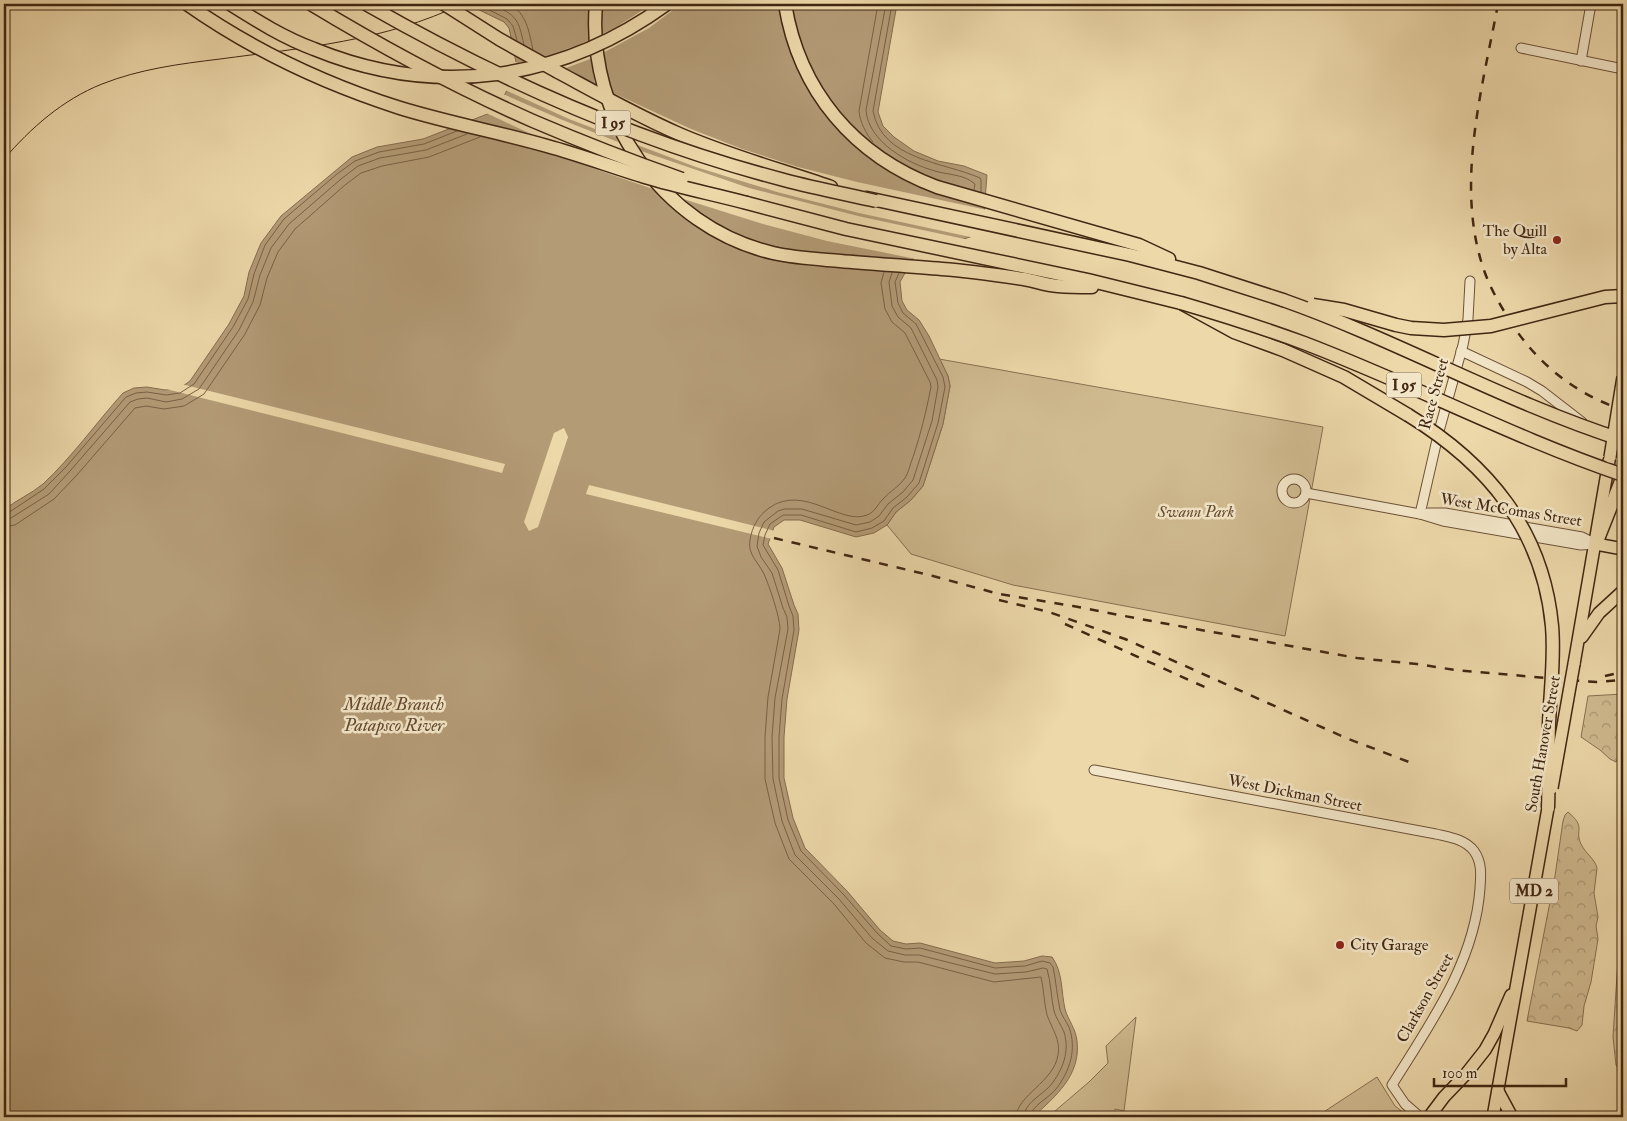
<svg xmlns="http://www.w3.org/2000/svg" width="1627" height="1121" font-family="'IM FELL Double Pica',serif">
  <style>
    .forest { fill: url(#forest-crowns); stroke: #887051 }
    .green { fill: #d0ba90; stroke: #887051 }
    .water { fill: #b39b76; stroke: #856c4e }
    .pier { fill: #edd8aa; fill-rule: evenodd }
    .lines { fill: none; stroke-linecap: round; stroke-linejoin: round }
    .shore { stroke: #7a6044; stroke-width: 1 }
    .minor-casing { stroke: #6c5238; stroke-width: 11 }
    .major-casing { stroke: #412612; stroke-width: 14 }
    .highway-casing { stroke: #412612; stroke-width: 15 }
    .minor { stroke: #f3e6c8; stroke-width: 9 }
    .major { stroke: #edd8aa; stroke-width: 11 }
    .highway { stroke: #edd8aa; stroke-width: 12 }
    .tram { stroke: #412612; stroke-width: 1 }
    .rail { stroke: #412612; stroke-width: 2.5; stroke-dasharray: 9 9; stroke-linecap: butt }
    .major-bridge-casing { stroke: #412612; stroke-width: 14; stroke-linecap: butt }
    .highway-bridge-casing { stroke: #412612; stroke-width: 15; stroke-linecap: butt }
    .major-bridge { stroke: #edd8aa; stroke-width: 11 }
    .highway-bridge { stroke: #edd8aa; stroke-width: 12 }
    .poi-dot { fill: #8f2418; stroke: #f3e6c8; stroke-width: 2 }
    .labels { text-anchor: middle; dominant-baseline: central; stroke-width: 5; stroke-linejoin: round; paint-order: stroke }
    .shield { fill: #f3e6c8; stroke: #766049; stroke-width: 1 }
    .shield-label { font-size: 15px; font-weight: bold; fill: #412612 }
    .poi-label { font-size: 16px; fill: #412612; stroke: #f3e6c8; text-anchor: end }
    .street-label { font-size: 16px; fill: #412612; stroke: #f3e6c8 }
    .park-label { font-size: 16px; font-style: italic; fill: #654b32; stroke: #f3e6c8 }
    .water-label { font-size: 18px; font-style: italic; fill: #634930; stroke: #f3e6c8 }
  </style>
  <defs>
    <pattern id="forest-crowns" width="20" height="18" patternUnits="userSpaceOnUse" patternTransform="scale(1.25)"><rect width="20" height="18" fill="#d0ba90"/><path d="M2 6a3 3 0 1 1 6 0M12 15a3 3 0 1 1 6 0" fill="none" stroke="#aa9774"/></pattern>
  </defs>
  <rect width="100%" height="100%" fill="#edd8aa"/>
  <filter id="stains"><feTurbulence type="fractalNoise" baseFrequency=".004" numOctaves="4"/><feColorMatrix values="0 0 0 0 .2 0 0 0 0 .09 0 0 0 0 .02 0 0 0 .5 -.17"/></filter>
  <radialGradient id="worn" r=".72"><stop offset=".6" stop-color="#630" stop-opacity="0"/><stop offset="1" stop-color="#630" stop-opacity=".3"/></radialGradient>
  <g class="forest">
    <polygon points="1623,694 1623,751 1616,762 1610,759 1600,750 1581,737 1588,696"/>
    <path d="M1568,812c19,16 6,17 13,32 4,9 14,15 16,24l-3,25 4,24 -2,9 2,13 -7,43 -7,24 -2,19 -5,6 -8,-3 -42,-7 28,-145 8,-55 2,-6z"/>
    <polygon points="1623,882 1623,1077 1616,1065 1613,1037"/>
  </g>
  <g class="green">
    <polygon points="939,359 1323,427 1285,636 1013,585 911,554 887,525 896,512 911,500 923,486 943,424 950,386 948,376"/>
    <polygon points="1136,1017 1124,1111 1115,1109 1114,1117 1048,1117 1089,1082 1108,1063 1106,1046"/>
    <polygon points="1377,1077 1395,1106 1409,1117 1316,1117"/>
  </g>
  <path class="water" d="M467,4h430l-19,108 5,14 11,11 20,14 24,10 26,5 23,9 -3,38 -11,23 -58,19 -15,27 2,19 5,9 12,10 10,16 19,40 2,10 -7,38 -20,62 -12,14 -15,12 -9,13 -13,8 -18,4 -56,-17h-16l-10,7 -6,17 14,24 12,37 4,9 1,16 -12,69 -3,38v41l9,40 12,30 42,43 33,39 13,11 13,3 14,-1 75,20 29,-2 18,-5 10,1c11,15 9,34 13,52 3,11 11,20 12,32 4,34 -21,55 -44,76h-1029v-607c12,-10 27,-16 39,-26 29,-27 53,-61 80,-91l11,-5 13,-1 18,3 15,-2 10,-7 39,-57 15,-28 5,-24 12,-29 20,-27 71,-59 25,-10 46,-8 67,-26 10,-9 13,-26 3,-16 -7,-34 -5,-6z"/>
  <g class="pier">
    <path d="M589,4h11v31l18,-9 34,-22h29l-32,24 -48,26 8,37 82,38 51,20 56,18 59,15 130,28 -12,28 -116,-25 -82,-21 -81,-25 -64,-24 3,6 9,3 105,36 109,28 111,24 -52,17 -1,2 -89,-18 -64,-17 -86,-27 39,29 43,19 150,27 -98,-6 -32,-5 -45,-15 -27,-13 -27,-19 -27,-25 -78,-27 -88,-26h48l-51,-24 5,-2 9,-8 5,-8 57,25 58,23 -2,-5 -47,-18 -64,-29 6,-13 2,-16 5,2 9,-2 -15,-10 -4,-14 36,20 34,-12 11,-5zM591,59l4,25 -29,-16 24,-9z"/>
    <polygon points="146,384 165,388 181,384 505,464 502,473"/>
    <polygon points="564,428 568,437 538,527 529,531 524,522 554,433"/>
    <polygon points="589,485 775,531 772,539 586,494"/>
  </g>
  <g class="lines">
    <g class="shore">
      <polyline points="478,4 507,19 513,26 517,40"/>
      <path d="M492,4c25,12 26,14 32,41"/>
      <path d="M509,4c18,9 20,28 24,46"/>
      <path d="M886,4l-20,106c2,32 43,54 69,61 13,4 29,3 40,13l-1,6"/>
      <path d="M892,4l-19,107c9,49 71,51 107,67l1,2v12"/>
      <path d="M873,142c-7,-8 -13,-20 -14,-31l19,-107"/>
      <path d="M884,272l-3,11 4,26 7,13 13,11 25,49 1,5c-5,25 -10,46 -18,70 -3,7 -4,15 -8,21 -6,9 -15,13 -22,21 -6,6 -8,13 -16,16 -26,11 -63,-32 -98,-7 -11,8 -17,19 -19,32 -3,14 9,23 14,34 5,11 16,43 16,55l-12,68 -3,40v42l10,44 14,36 45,45 32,39 19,15 19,4h14l76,20 47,-5c3,13 3,26 6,38 5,14 14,25 11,40 -4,27 -41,40 -42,62"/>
      <path d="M892,273l-3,9 3,24 6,11 13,11 26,52 1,7 -6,34 -19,59 -10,12 -15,12 -9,12 -9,6 -14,3 -54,-16h-18l-6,2 -14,11 -5,11 -2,13 4,11 11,16 11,35 4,9 1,12 -13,69 -3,39 1,42 9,42 13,34 44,44 33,39 16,13 17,4h14l76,19 31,-2 17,-4 4,1c4,14 4,28 7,42 2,7 7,14 10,21 6,19 -1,38 -14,54 -8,9 -26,17 -26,31"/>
      <path d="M899,273l-4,9 3,21 5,10 13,11 27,53 2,10 -7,36 -19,60 -12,14 -14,11 -9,13 -12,7 -16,4 -55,-17h-18l-13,9 -5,11 -2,10 15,25 11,36 4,10 1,14 -12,69 -3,38v41l9,42 13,31 43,44 33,38 14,13 15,3 14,-1 75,20 30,-2 17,-5 8,2 3,4c3,14 4,29 7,43 2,6 6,11 9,17 8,22 1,44 -13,62 -7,9 -25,17 -26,28"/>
      <polyline points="4,514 8,513 44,489 66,467 126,397 136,393 147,392 166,395 180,393 194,384 233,327 248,299 254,274 265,245 284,219 337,174 355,161 379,152 424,144 457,131"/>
      <polyline points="4,520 11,518 49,494 70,471 130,402 138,399 147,398 166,402 182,399 199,389 239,330 253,302 260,275 271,248 289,224 341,179 358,166 380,158 426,150 467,134"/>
      <polyline points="4,527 15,525 54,499 76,476 135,408 146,406 164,409 184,406 204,394 245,334 260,305 267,278 278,252 295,229 345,185 361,173 382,166 429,157 480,137"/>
    </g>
    <defs>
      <g id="minor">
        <polyline points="1521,48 1623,69"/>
        <polyline points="1581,61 1591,4"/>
        <polyline points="1461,351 1527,382 1542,391 1582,422"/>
        <circle cx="1294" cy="491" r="12"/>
        <polyline points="1306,493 1420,514 1443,521 1581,545 1596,544"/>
        <polyline points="1428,513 1445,513 1582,537 1594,543"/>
        <polyline points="1420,514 1439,431 1463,345 1468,319 1470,281"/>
        <path d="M1094,770l342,64c13,3 29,5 38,17 8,11 7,24 6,37 -5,74 -50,136 -88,197l13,19 15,13"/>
      </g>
      <g id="major">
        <polyline points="1596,544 1623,549"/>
        <polyline points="1582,637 1599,613 1623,591"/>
        <polyline points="1574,664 1609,461"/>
        <polyline points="1498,1091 1512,1117"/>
        <polyline points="1429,1117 1444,1097 1466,1074 1485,1050 1494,1034 1511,995"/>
        <polyline points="1493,1117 1548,808"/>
      </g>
      <g id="highway">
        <path d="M596,4c-10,112 66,223 177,249 22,5 44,6 67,8 34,3 68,5 102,8 27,2 55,6 82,10 11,2 22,6 34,7 11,1 23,1 34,1"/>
        <path d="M785,4c14,87 69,152 152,183l202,58 30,14"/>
        <path d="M558,72c39,21 78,43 119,61 50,22 102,36 154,54"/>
        <polyline points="867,198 1130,255 1199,273 1283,300"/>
        <polyline points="747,203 846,229 1088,280 1181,303 1234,332 1283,350 1344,377 1408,415"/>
        <polyline points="1596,544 1623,476"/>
      </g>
    </defs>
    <use href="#minor" class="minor-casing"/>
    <use href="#major" class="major-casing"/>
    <use href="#highway" class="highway-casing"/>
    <use href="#minor" class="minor"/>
    <use href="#major" class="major"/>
    <use href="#highway" class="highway"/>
    <path class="tram" d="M4,159c27,-31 58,-59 98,-75 38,-15 77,-20 118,-25 82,-11 166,-18 242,-55"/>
    <g class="rail">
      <path d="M1498,4c-16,86 -44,184 -13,269 7,19 18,37 29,54 26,39 64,68 109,83"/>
      <polyline points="774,538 933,576 999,594 1073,606 1140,619 1357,658 1417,664 1455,670 1581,681 1597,682 1623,680"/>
      <polyline points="999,600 1049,612 1125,639 1346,738 1409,762"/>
      <polyline points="1065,624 1209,689"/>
      <polyline points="1605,676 1623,672"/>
    </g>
    <defs>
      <g id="major-bridge">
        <polyline points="1610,457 1623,377"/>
        <polyline points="1552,788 1574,664"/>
      </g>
      <g id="highway-bridge">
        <path d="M187,4c64,45 138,80 213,104 49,15 98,24 147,38 33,9 65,21 98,31 33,10 68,17 102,26"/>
        <path d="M230,4c27,17 54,34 84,45 122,50 247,32 353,-45"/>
        <path d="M311,4c71,43 145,83 222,117 49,21 98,40 149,58"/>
        <path d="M366,4c131,75 272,138 418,176 30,8 61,14 92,21"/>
        <polyline points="444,4 499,39 558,72"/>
        <path d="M1283,300c116,41 224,103 340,140"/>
        <path d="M1181,303c41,12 82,25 123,40 108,41 210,95 319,132"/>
        <polyline points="1313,305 1344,310 1396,325 1411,328 1444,330 1491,326 1605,297 1623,296"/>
        <path d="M1408,415c80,49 135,115 144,211 3,33 -2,66 -3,99 -1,28 0,55 -1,83"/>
      </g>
    </defs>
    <use href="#major-bridge" class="major-bridge-casing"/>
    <use href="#highway-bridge" class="highway-bridge-casing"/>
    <use href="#major-bridge" class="major-bridge"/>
    <use href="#highway-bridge" class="highway-bridge"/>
  </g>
  <g class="poi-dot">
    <circle cx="1557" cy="240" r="5"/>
    <circle cx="1340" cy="945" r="5"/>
  </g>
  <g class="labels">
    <g class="shield">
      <rect x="595.5" y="110.5" width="35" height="25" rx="4"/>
      <rect x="1386.5" y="372.5" width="35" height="25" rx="4"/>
      <rect x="1510" y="878.5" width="48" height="25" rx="4"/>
    </g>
    <g class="shield-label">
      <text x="613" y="123">I 95</text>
      <text x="1404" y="385">I 95</text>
      <text x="1534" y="891">MD 2</text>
    </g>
    <g class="poi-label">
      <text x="1547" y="231">The Quill<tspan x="1547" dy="18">by Alta</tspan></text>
      <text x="1350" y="945" text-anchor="start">City Garage</text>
    </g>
    <g class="street-label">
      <text transform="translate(1434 394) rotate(-75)">Race Street</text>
      <text transform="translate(1511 510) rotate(9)">West McComas Street</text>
      <text transform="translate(1543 744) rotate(-80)">South Hanover Street</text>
      <text transform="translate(1295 793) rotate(11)">West Dickman Street</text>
      <text transform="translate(1425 998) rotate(-61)">Clarkson Street</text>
    </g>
    <g class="park-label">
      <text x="1196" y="512">Swann Park</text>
    </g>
    <g class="water-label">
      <text x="394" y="704">Middle Branch<tspan x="394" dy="21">Patapsco River</tspan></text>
    </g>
  </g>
  <rect width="1627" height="1121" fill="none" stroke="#edd8aa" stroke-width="20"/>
  <rect x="5" y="5" width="1617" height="1111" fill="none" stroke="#412612" stroke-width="2.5"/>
  <rect x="10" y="10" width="1607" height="1101" fill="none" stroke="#412612"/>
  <path d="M1434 1078v8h132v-8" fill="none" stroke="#412612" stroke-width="2.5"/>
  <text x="1442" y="1078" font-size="15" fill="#412612" stroke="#f3e6c8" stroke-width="4" paint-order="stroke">100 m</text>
  <rect width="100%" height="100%" filter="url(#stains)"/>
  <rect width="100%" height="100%" fill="url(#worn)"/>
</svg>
